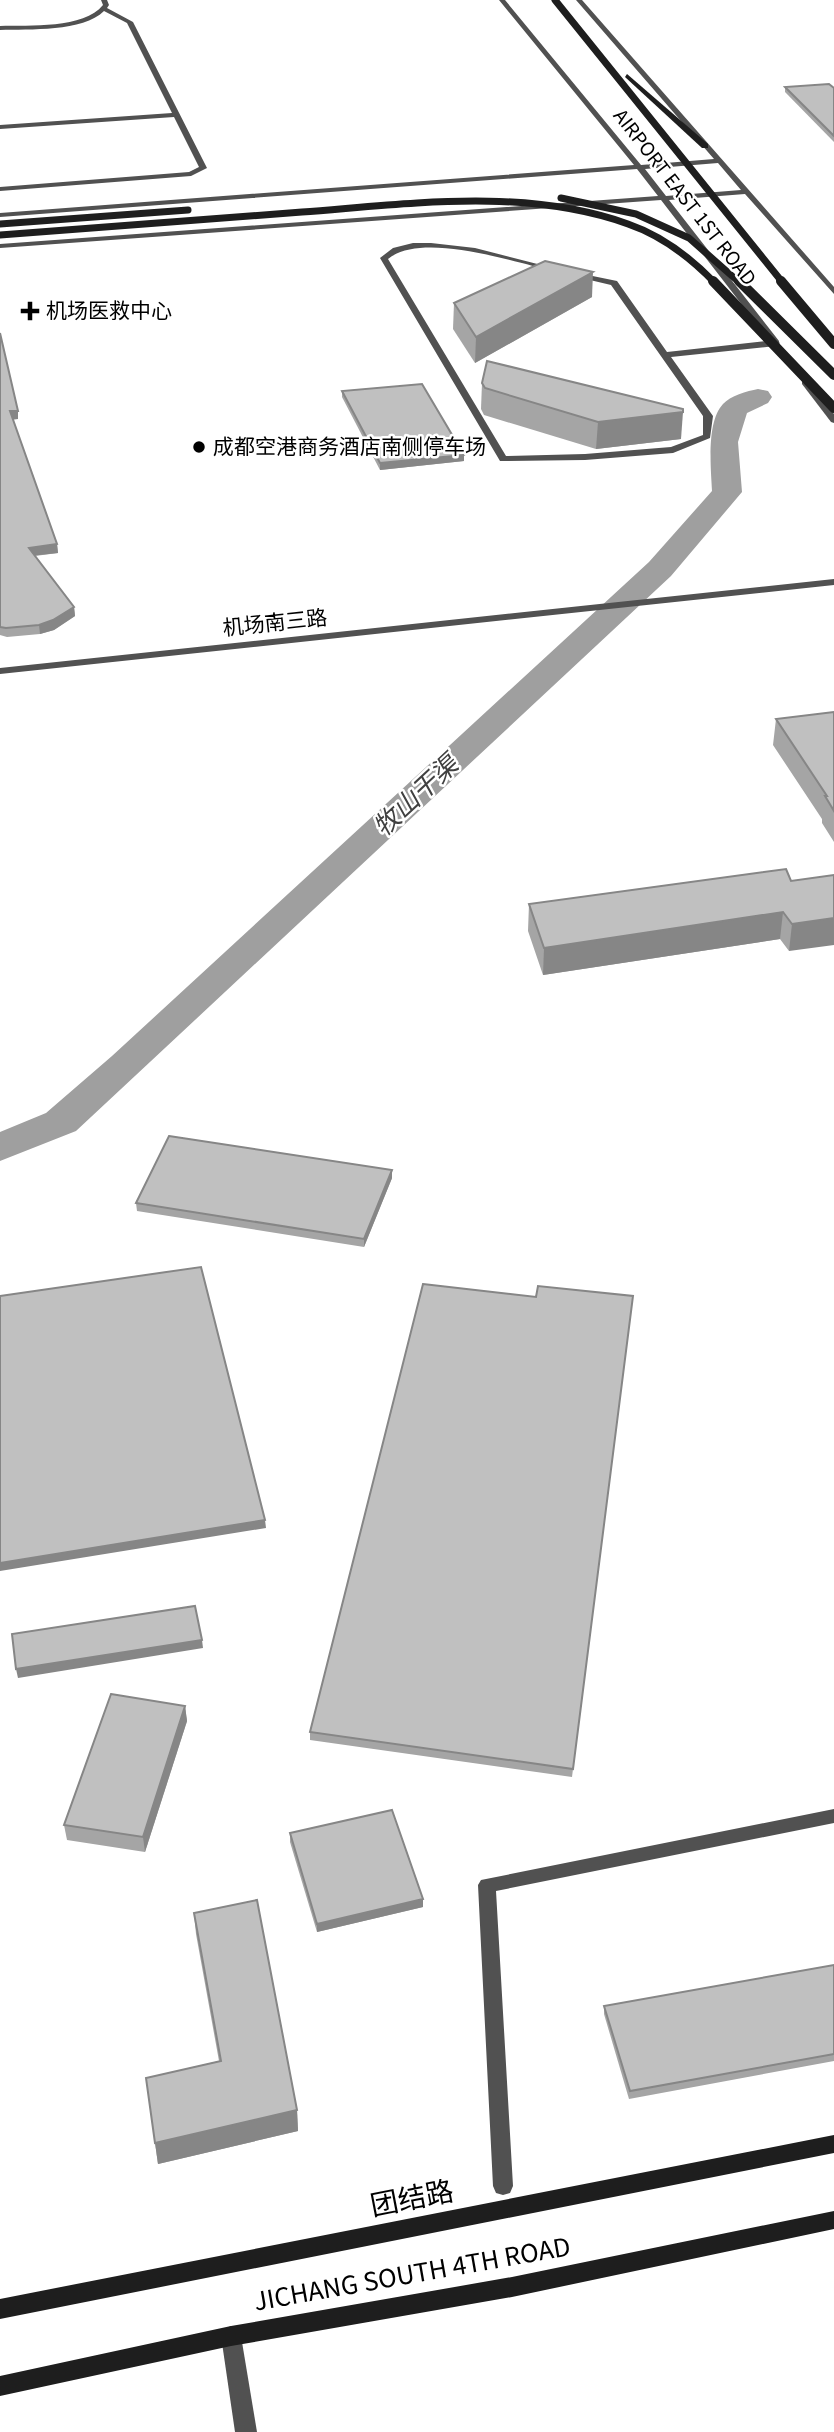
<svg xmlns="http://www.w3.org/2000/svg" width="834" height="2432" font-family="'Source Sans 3','Noto Sans SC',sans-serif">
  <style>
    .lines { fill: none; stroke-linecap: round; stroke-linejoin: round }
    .canal { fill: #9f9f9f; fill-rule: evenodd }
    .service { fill: #515151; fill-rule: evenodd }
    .tertiary { fill: #515151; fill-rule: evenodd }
    .secondary { fill: #1e1e1e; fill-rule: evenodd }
    .secondary-bridge-far1 { stroke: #1e1e1e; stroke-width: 7 }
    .secondary-bridge { stroke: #1e1e1e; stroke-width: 10 }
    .wall { fill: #a5a5a5 }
    .shaded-wall { fill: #868686 }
    .building { fill: #c0c0c0; stroke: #868686; stroke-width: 2 }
    .poi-dot { fill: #000; stroke: #fff; stroke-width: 2.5 }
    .labels { text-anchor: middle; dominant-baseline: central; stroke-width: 5; stroke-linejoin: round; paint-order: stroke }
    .far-street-label { font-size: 21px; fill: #000; stroke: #fff }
    .far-poi-label { font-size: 21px; fill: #000; stroke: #fff; text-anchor: start }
    .water-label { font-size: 26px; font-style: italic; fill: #404040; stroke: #fff }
    .near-street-label { font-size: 28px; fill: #000; stroke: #fff }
  </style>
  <rect width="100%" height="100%" fill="#fff"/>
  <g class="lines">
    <path class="canal" d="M758,389l10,2 4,6 -4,6 -21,10 -9,29 4,50 -71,84 -595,555 -76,30v-29l46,-19 66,-57 537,-494 63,-71c-1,-23 -6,-69 11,-87 7,-8 24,-13 35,-15z"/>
    <g class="service">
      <path d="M101,0h6l2,5 -2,3 26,14 74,146 -16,8 -191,15v-4l189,-15 10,-5 -25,-50 -174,12v-4l172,-12 -45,-90 -23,-12c-21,21 -75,18 -104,19v-4c29,-1 84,3 103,-21z"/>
      <path d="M413,243h18l44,5 82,21 -4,2c-39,-9 -131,-40 -165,-12l118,197 79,-2 86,-7 32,-12v-19l-92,-131 -38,-9v-4l44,9 50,71 109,-12 4,3 -4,3 -105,11 42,59 -3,22 -37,15 -88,7 -85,1 -120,-203 13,-10z"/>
      <polygon points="834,1809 834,1823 496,1891 513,2186 510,2193 503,2195 496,2193 493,2186 478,1885 481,1880"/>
      <polygon points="231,2326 238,2329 241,2336 257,2432 235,2432 221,2336 224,2329"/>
    </g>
    <g class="tertiary">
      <path d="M499,0h6l136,165 73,-6 -138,-159h6l252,287v7l-89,-100 -76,6 110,141v4h-6l-112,-145 -661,48v-4l658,-48 -21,-27 -637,48v-4l634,-48zM718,163l23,27 -75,6 -21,-27z"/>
      <polygon points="802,380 808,380 834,414 834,423 831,422 802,384"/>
      <polygon points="834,579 834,585 0,674 0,668"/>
    </g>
    <g class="secondary">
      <polygon points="627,74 708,144 708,148 702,148 625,77"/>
      <polygon points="834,2135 834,2153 0,2319 0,2299"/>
      <polygon points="834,2211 834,2229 512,2297 231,2346 0,2396 0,2376 231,2326 512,2277"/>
    </g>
    <g class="secondary-bridge-far1">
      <polyline points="555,0 783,283"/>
      <polyline points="561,198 636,214 689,238 740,283"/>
      <polyline points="0,224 188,210"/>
      <path d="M0,235c101,-8 201,-15 302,-23 107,-8 223,-25 326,12 35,12 62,33 87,59"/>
    </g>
    <g class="secondary-bridge">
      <polyline points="713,281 834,408"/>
      <polyline points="739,281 834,375"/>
      <polyline points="781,281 834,344"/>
    </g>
  </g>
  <g class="wall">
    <polygon points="785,87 834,88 834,142 785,92"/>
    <polygon points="592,297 475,363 453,329 454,303"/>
    <polygon points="0,333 18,419 13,419 57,544 58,553 35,556 74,607 75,616 54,630 40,634 7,637 0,635"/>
    <polygon points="482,383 681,439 596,449 484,415 481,409"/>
    <polygon points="342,391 464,455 464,461 380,470 342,397"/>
    <polygon points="834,712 834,842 822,823 822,819 773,745 776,719"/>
    <polygon points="834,875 789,951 780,939 543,975 528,931 529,904 791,881"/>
    <polygon points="392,1178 364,1247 137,1211 136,1203"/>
    <polygon points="536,1297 632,1304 572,1777 310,1740 310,1732"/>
    <polygon points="185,1706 187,1721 145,1852 67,1840 64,1825"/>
    <polygon points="290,1833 423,1899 423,1907 317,1932 290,1842"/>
    <polygon points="194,1913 297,2110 298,2131 158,2164 146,2078 219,2061 196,1934"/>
    <polygon points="834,1965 834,2061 629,2099 604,2014 604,2006"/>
  </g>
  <g class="shaded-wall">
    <polygon points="593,272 592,297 475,363 476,337"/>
    <polygon points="10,411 18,411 18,419 11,420"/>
    <polygon points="683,412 681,439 596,449 598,422"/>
    <polygon points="464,455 464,461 380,470 380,463"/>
    <polygon points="57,544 58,553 30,556 29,548"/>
    <polygon points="74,607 75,616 54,630 40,634 39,625"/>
    <polygon points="783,912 780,939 543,975 544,948"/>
    <polygon points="834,918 834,945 789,951 792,924"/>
    <polygon points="392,1170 392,1178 364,1247 364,1239"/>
    <polygon points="265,1520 266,1528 0,1571 0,1563"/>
    <polygon points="202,1640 203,1648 18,1678 16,1669"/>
    <polygon points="185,1706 187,1721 145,1852 143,1837"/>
    <polygon points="423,1899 423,1907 317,1932 317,1924"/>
    <polygon points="297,2110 298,2131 158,2164 155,2143"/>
  </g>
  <g class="building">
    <polygon points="829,84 834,88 834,136 785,87"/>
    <polygon points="545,261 593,272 476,337 454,303"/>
    <polygon points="0,333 18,411 10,411 57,544 29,548 74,607 53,620 39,625 6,628 0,627"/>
    <polygon points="487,361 683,409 683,412 598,422 485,388 482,383"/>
    <polygon points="422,384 464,455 380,463 342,391"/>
    <polygon points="834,712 834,811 825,796 827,796 776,719"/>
    <polygon points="786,869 791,881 834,875 834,918 792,924 783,912 544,948 529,904"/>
    <polygon points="169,1136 392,1170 364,1239 136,1203"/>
    <polygon points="201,1267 265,1520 0,1563 0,1296"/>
    <polygon points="423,1284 536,1297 538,1286 633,1296 573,1769 310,1732"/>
    <polygon points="195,1606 202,1640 16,1669 12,1634"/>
    <polygon points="111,1694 185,1706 143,1837 64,1825"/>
    <polygon points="392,1810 423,1899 317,1924 290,1833"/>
    <polygon points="257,1900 297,2110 155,2143 146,2078 221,2061 194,1913"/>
    <polygon points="834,1965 834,2054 630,2091 604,2006"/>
  </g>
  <g class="poi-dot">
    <path d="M26.5 300.5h7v7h7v7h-7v7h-7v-7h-7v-7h7z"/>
    <circle cx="199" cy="447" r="7"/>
  </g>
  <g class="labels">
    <g class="far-street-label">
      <text transform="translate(685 197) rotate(52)">AIRPORT EAST 1ST ROAD</text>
      <text transform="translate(275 623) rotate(-6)">机场南三路</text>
    </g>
    <g class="far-poi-label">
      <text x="46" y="311">机场医救中心</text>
      <text x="213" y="447">成都空港商务酒店南侧停车场</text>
    </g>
    <g class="water-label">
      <text transform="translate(416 796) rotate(-43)">牧山干渠</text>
    </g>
    <g class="near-street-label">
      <text transform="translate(412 2199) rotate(-11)">团结路</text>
      <text transform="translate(412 2274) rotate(-10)">JICHANG SOUTH 4TH ROAD</text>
    </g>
  </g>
</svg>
